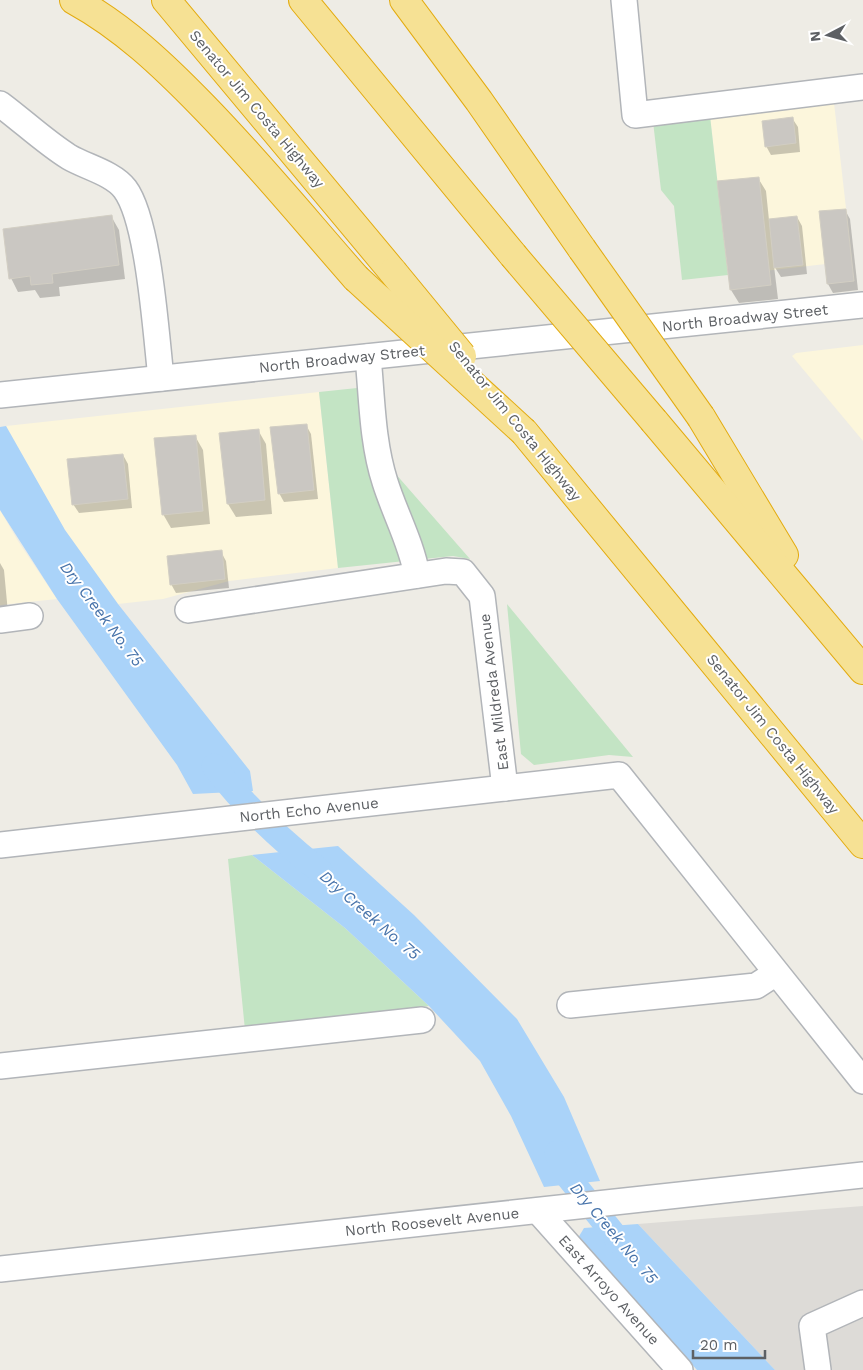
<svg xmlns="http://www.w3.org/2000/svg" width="863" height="1370" font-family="'Work Sans',sans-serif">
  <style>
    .commercial { fill: #fcf6dc }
    .industrial { fill: #dddbd7 }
    .green { fill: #c3e4c4 }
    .water { fill: #aad3f9 }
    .shadow { fill: #0003 }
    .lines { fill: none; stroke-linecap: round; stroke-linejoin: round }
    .canal { stroke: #aad3f9; stroke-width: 25 }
    .building { fill: #cac7c2; stroke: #d2cec3 }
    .minor-casing { stroke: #b2b5b9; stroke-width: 28 }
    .highway-casing { stroke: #e3ab0f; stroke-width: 30 }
    .minor { stroke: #fff; stroke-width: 25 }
    .highway { stroke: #f6e194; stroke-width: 28 }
    .highway-bridge-casing { stroke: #e3ab0f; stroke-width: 30; stroke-linecap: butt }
    .highway-bridge { stroke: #f6e194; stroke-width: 28 }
    .labels { text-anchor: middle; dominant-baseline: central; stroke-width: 4; stroke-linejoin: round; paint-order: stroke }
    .street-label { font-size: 15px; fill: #5d6064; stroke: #fff }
    .water-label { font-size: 16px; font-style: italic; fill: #4773aa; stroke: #fff }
  </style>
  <rect width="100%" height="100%" fill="#eeece5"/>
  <g class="commercial">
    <polygon points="833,94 852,261 728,275 709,107"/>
    <polygon points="863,345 863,441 792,356 796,353"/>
    <polygon points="319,392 338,568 229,581 163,599 118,604 65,530 6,426"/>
    <polygon points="0,510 18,541 57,599 0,605"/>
  </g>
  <polygon class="industrial" points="863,1206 863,1370 775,1370 638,1224"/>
  <g class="green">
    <polygon points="709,107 728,275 682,280 674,206 661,190 652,113"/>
    <polygon points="376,386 394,472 470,559 453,556 338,568 319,392"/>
    <polygon points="507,604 633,757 609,755 534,765 521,754"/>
    <polygon points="252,855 345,928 429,1006 245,1030 228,859"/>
  </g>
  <g class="water">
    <polygon points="6,426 65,530 118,604 250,771 253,791 193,794 177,765 57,599 0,510 0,427"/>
    <polygon points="338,846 414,915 517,1019 564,1097 600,1181 544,1187 511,1116 480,1061 429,1006 345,928 252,855"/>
    <polygon points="638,1224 775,1370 697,1370 578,1238 584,1228"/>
  </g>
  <g class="shadow">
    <polygon points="792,118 798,127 800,152 771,155 766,146"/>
    <polygon points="758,178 766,191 769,220 797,217 802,226 807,274 781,277 774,266 778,299 739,303 731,290"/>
    <polygon points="845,210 850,219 858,290 833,293 828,284 820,213"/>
    <polygon points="111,216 119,230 125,279 59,287 60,296 40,298 35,290 18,292 11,278"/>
    <polygon points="306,425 311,434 318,499 284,502 279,493"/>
    <polygon points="258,430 266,444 272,514 236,517 228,504 220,434"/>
    <polygon points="195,436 203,450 210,524 171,528 163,514"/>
    <polygon points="123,455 128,464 132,508 79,513 73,504"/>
    <polygon points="221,552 226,561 229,588 176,593 171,584"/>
    <polygon points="0,563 4,570 8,613 0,614"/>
  </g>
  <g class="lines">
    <g class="canal">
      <path d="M214,766c30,40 67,74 106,105"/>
      <polyline points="557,1153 569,1178 628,1252"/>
    </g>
  </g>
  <g class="building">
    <polygon points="793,117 796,143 765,147 762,121"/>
    <polygon points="759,177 771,285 730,290 717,181"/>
    <polygon points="846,209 854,281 827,284 819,211"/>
    <polygon points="112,215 119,265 52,274 53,283 31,285 30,276 9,279 3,229"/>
    <polygon points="797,216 803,265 774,268 769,219"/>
    <polygon points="307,424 314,490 278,494 270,427"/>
    <polygon points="259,429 265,500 227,504 219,433"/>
    <polygon points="196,435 203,511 162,515 154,438"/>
    <polygon points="123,454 128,499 72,505 67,459"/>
    <polygon points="222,550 225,579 170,585 167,556"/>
  </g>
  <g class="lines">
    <defs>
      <g id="minor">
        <polyline points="624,0 635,115 863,87"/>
        <path d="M0,104c23,17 45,38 69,53 17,10 44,16 56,32 24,32 31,146 36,189"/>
        <path d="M368,357c4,40 4,85 17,125 10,32 26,60 32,93"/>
        <polyline points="0,395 863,305"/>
        <polyline points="188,610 446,571 463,572 482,596 505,788"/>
        <polyline points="0,620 30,616"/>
        <polyline points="0,845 619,775 863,1081"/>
        <polyline points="570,1005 756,986 776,973"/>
        <polyline points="0,1066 422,1020"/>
        <polyline points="538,1211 680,1370"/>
        <polyline points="0,1269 863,1175"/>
        <polyline points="818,1370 812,1326 863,1303"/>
      </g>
      <g id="highway">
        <path d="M74,0c49,27 89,65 128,105 54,55 103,115 154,173"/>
        <polyline points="166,0 393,272"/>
        <polyline points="303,0 513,255"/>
        <polyline points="404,0 479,101 582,249"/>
        <polyline points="701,417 784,555"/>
        <polyline points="654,421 863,670"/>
        <polyline points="524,432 863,844"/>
      </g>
    </defs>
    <use href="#minor" class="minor-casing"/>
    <use href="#highway" class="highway-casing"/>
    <use href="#minor" class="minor"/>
    <use href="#highway" class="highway"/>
    <defs>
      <g id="highway-bridge">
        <polyline points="582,249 701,417"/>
        <polyline points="513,255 654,421"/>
        <polyline points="393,272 462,356"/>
        <polyline points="356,278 524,432"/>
      </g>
    </defs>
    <use href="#highway-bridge" class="highway-bridge-casing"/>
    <use href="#highway-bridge" class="highway-bridge"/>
  </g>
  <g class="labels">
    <g class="street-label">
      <text transform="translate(257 109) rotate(50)">Senator Jim Costa Highway</text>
      <text transform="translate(745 318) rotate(-6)">North Broadway Street</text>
      <text transform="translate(342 359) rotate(-6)">North Broadway Street</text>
      <text transform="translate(515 421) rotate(51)">Senator Jim Costa Highway</text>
      <text transform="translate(494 692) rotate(-97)">East Mildreda Avenue</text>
      <text transform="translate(773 734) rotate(51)">Senator Jim Costa Highway</text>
      <text transform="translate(309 810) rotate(-6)">North Echo Avenue</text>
      <text transform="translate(432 1222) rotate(-6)">North Roosevelt Avenue</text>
      <text transform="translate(609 1290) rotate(48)">East Arroyo Avenue</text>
    </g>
    <g class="water-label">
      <text transform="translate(102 614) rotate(53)">Dry Creek No. 75</text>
      <text transform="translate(370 915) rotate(41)">Dry Creek No. 75</text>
      <text transform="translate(614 1233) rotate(50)">Dry Creek No. 75</text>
    </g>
  </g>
  <g transform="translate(828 35) rotate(264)" stroke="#ffffff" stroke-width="4" paint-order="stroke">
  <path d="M0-4L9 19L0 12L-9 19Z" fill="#5d6064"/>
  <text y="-8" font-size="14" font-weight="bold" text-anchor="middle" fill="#5d6064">N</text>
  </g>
  <path d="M693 1350v8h72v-8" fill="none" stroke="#5d6064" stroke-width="2.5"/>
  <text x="700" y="1350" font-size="15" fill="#5d6064" stroke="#ffffff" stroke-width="4" paint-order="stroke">20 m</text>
</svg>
